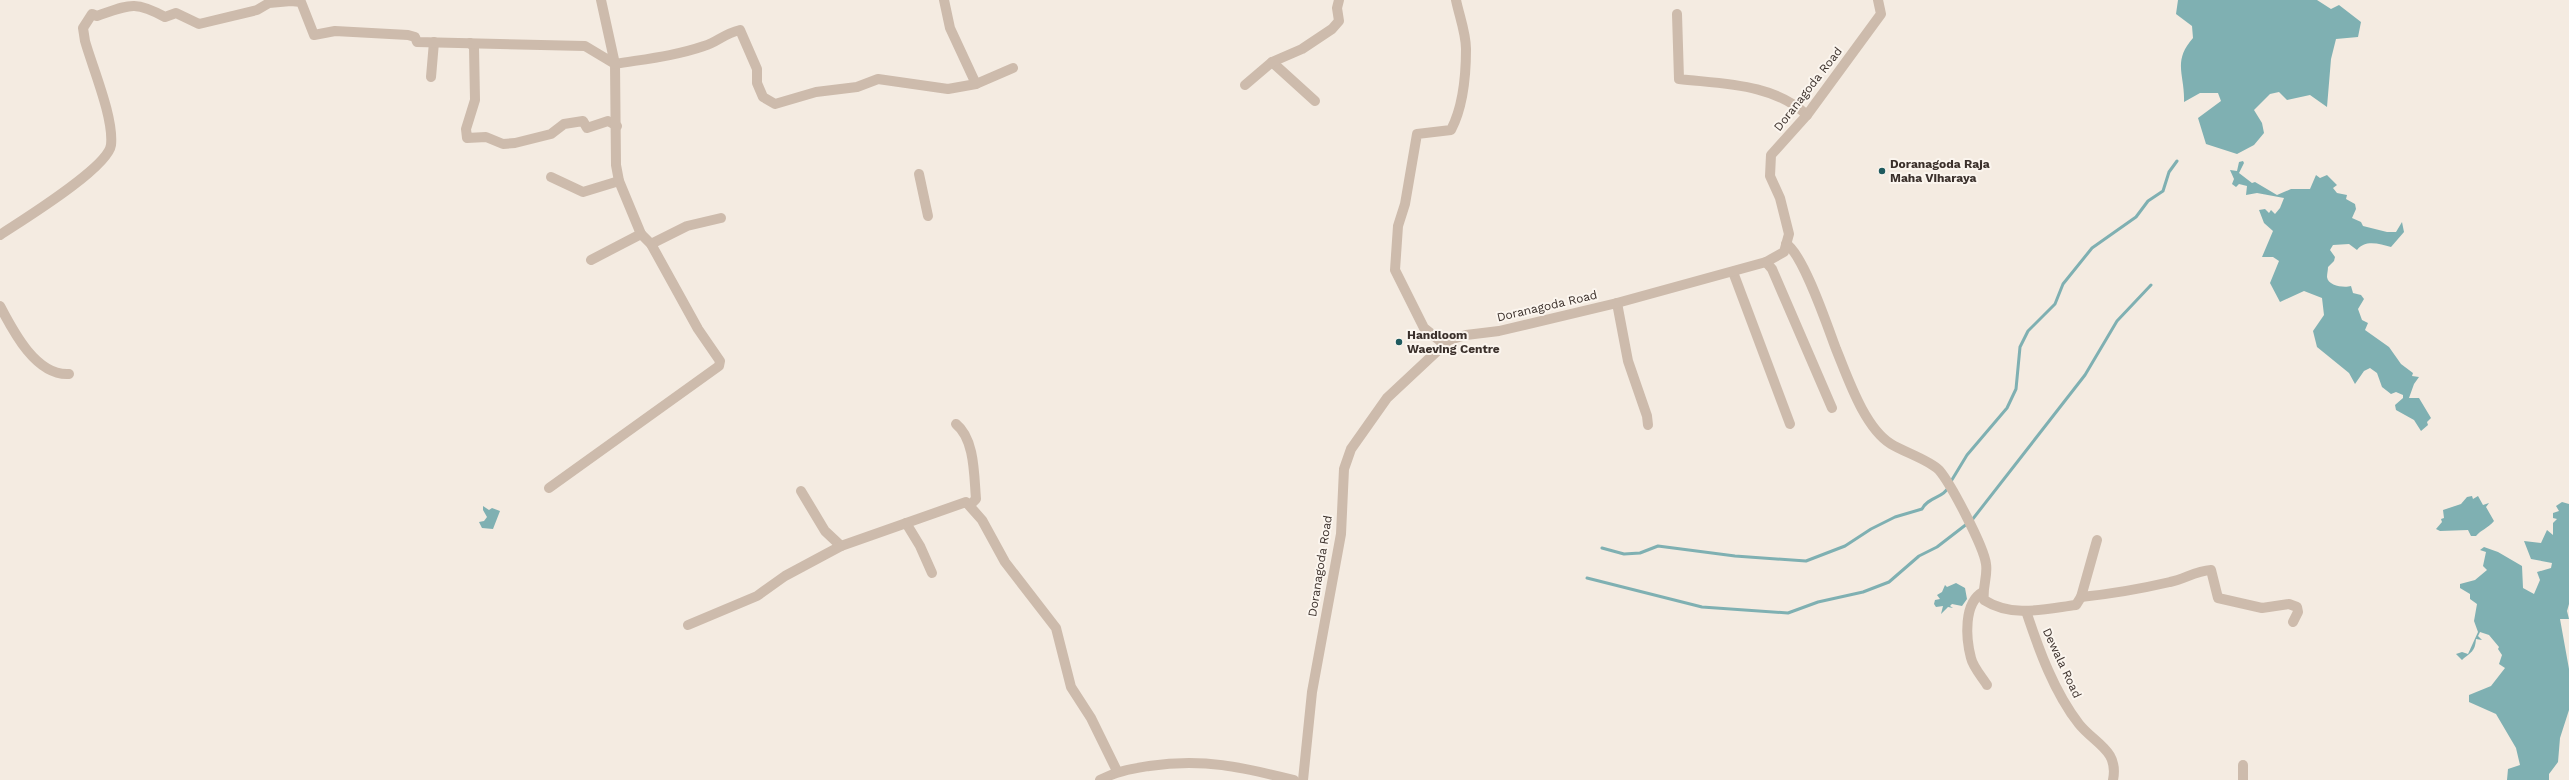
<svg xmlns="http://www.w3.org/2000/svg" width="2569" height="780" font-family="'Work Sans',sans-serif">
  <style>
    .water { fill: #7fb0b2 }
    .lines { fill: none; stroke-linecap: round; stroke-linejoin: round }
    .stream { stroke: #7fb0b2; stroke-width: 3 }
    .minor { stroke: #cdbbac; stroke-width: 10 }
    .poi-dot { fill: #1f5a5e; stroke: #fbf5ee; stroke-width: 1.5 }
    .labels { text-anchor: middle; dominant-baseline: central; stroke-width: 4; stroke-linejoin: round; paint-order: stroke }
    .street-label { font-size: 12px; fill: #3b302b; stroke: #fbf5ee }
    .poi-label { font-size: 12px; font-weight: bold; fill: #3b302b; stroke: #fbf5ee; text-anchor: start }
  </style>
  <rect width="100%" height="100%" fill="#f4ebe1"/>
  <g class="water">
    <path d="M2178,0h139l14,9 8,-4 22,17 -3,15 -22,2 -5,20 -4,48 -17,-12 -23,5 -8,-8 -9,2 -16,16 8,13 2,10 -10,12 -17,9 -31,-10 -8,-26 23,-17 -3,-8h-18l-16,9c1,-28 -12,-40 9,-64l-1,-12 -16,-12z"/>
    <path d="M2243,161l1,2 -5,10 13,10 3,-1 22,13 14,-6h19l6,-14 4,3 7,-3 10,10 -4,3 4,5 10,2 -1,4 9,5 1,5 -4,9 9,4 2,4 24,6h9l6,-10 2,10 -13,15c-11,-3 -26,-8 -34,3l-8,-6 -16,1 -3,5 5,7 -1,4 -6,6c0,3 -1,7 -1,10 1,9 17,11 24,9l2,7 8,2 3,4 -6,10 4,11 6,3 -3,7 24,17 12,17 12,9 -1,3 7,1 -5,7 -5,14h10l12,20 -4,4 1,3 -7,6 -7,-11 -18,-10 -1,-5 8,-7v-3l-7,-3 -5,2 -9,-7 -5,-14 -7,-5 -6,3 -9,13 -6,-11 -32,-26 -4,-16 11,-16 -2,-17 -18,-7 -24,11 -10,-19 9,-22 -6,-4h-11l11,-26 -9,-8 -5,-13 6,-1 4,4 2,-3 4,4 5,-6 4,-10 -27,-5 -11,2 1,-9 -8,-2 -3,3 -4,-3 2,-5 -4,-9 7,1 2,-9z"/>
    <path d="M2472,496l1,3 5,-3 5,9 6,-2 -3,4 8,14c-6,7 -13,9 -18,15h-5l-3,-6 -28,1 -4,-2 6,-7 -1,-3 3,-1 -1,-8 18,-6 6,-7z"/>
    <path d="M2562,502l7,2v100l-2,7 2,8h-9l9,50v41l-9,28 -2,24 -9,12v6h-42l1,-11 12,-4 -4,-17 -20,-34 -27,-12v-7l22,-9 14,-18 -6,-4 3,-9 -4,-6 1,-2 -10,-12 -9,-3 -2,4 4,4 -6,-1c-1,13 -5,13 -14,21l-6,-6 6,-2 6,2 10,-22 -4,-11 3,-17 -7,-5v-5l-10,-6v-4l15,-4 12,-10 -4,-4 3,-14 -6,-2 4,-3 14,5 24,14 1,22 11,6 6,-14 -3,-8 14,-4 1,-5 -21,-4 -7,-18 17,2 6,-13 6,5v-12l4,-4 -4,-1v-5l6,-2 -3,-5z"/>
    <polygon points="483,506 489,510 492,508 500,511 493,529 482,528 479,522 484,521 487,517 483,510"/>
    <polygon points="1956,583 1965,588 1967,599 1962,606 1952,604 1950,606 1953,608 1948,607 1941,614 1943,606 1936,607 1934,604 1935,600 1940,599 1937,595 1942,592 1945,585 1947,587"/>
  </g>
  <g class="lines">
    <g class="stream">
      <polyline points="1950,483 1967,455 2007,408 2016,389 2020,347 2028,331 2055,304 2063,284 2092,248 2136,217 2148,201 2163,191 2169,172 2177,161"/>
      <path d="M1602,548l22,6 16,-1 18,-7 77,10 71,5 39,-15 26,-17 24,-12 27,-8c6,-12 21,-11 26,-21"/>
      <polyline points="1587,578 1702,607 1788,613 1818,602 1863,592 1889,582 1919,556 1937,547 1972,520 2085,375 2117,321 2151,285"/>
    </g>
    <g class="minor">
      <polyline points="944,0 950,28 976,84"/>
      <path d="M1677,14l2,65c43,5 94,4 128,36"/>
      <polyline points="470,43 474,47 475,100 466,129 467,138 486,137 503,144 515,143 551,134 564,124 583,121 587,128 608,121 617,126"/>
      <polyline points="1272,62 1315,101"/>
      <polyline points="431,77 434,42"/>
      <polyline points="1245,85 1272,62 1302,49 1332,29 1339,21 1337,8 1339,0"/>
      <polyline points="919,174 928,216"/>
      <polyline points="551,177 583,192 619,181"/>
      <path d="M641,234l-22,-53 -3,-16 -1,-101c30,-5 60,-8 89,-18 14,-4 19,-12 36,-16l17,39v14l6,14 12,7 41,-12 41,-5 21,-8 70,10 28,-5 37,-16"/>
      <path d="M0,235c21,-14 108,-67 111,-90 3,-27 -18,-76 -26,-104l-2,-13 9,-14 5,2c32,-11 37,-16 68,1l11,-4 23,11 58,-14 12,-7 22,-2 10,1 13,33 21,-4 73,4 7,2 2,5 168,4 30,18 -14,-64"/>
      <polyline points="651,244 687,226 721,218"/>
      <path d="M1786,244c17,9 42,84 50,105 12,29 28,78 55,95 13,8 38,16 48,26 12,14 45,77 47,94 2,12 -4,24 -2,36 28,18 61,9 92,5l5,-8 16,-57"/>
      <polyline points="1766,262 1772,269 1832,408"/>
      <polyline points="1733,272 1790,424"/>
      <polyline points="1617,303 1628,361 1647,416 1648,425"/>
      <path d="M0,306c13,25 36,70 69,68"/>
      <path d="M1444,344l-20,-16 -29,-58 3,-44 7,-22 12,-70 34,-4c12,-23 15,-55 15,-81 0,-16 -7,-34 -10,-49"/>
      <path d="M956,424c19,15 18,52 20,75l-6,6"/>
      <polyline points="549,488 719,366 720,361 698,329 651,244 641,234 591,260"/>
      <polyline points="801,491 825,531 841,546"/>
      <polyline points="906,523 920,546 932,573"/>
      <path d="M1983,592c-20,11 -17,47 -12,66 2,9 11,19 16,27"/>
      <path d="M2081,597c30,-3 59,-8 89,-15 15,-3 25,-11 41,-12l7,28 44,10 27,-4 8,3 1,5 -5,10"/>
      <path d="M2026,611c13,39 28,81 53,113 16,20 40,26 34,56"/>
      <polyline points="688,625 757,596 785,576 841,546 966,502 982,520 1005,562 1056,628 1071,687 1091,718 1117,771"/>
      <polyline points="2243,765 2243,780"/>
      <path d="M1100,780c17,-9 31,-11 49,-14 55,-8 92,1 145,14"/>
      <polyline points="1303,780 1312,692 1341,534 1344,469 1351,449 1387,398 1449,340 1466,335 1499,331 1617,303 1766,262 1784,252 1789,234 1780,198 1770,176 1771,155 1807,115 1881,14 1878,0"/>
    </g>
  </g>
  <g class="poi-dot">
    <circle cx="1882" cy="171" r="4"/>
    <circle cx="1399" cy="342" r="4"/>
  </g>
  <g class="labels">
    <g class="street-label">
      <text transform="translate(1808 89) rotate(-52)">Doranagoda Road</text>
      <text transform="translate(1547 306) rotate(-13)">Doranagoda Road</text>
      <text transform="translate(1320 566) rotate(-81)">Doranagoda Road</text>
      <text transform="translate(2062 663) rotate(65)">Dewala Road</text>
    </g>
    <g class="poi-label">
      <text x="1890" y="164">Doranagoda Raja<tspan x="1890" dy="14">Maha Viharaya</tspan></text>
      <text x="1407" y="335">Handloom<tspan x="1407" dy="14">Waeving Centre</tspan></text>
    </g>
  </g>
</svg>
